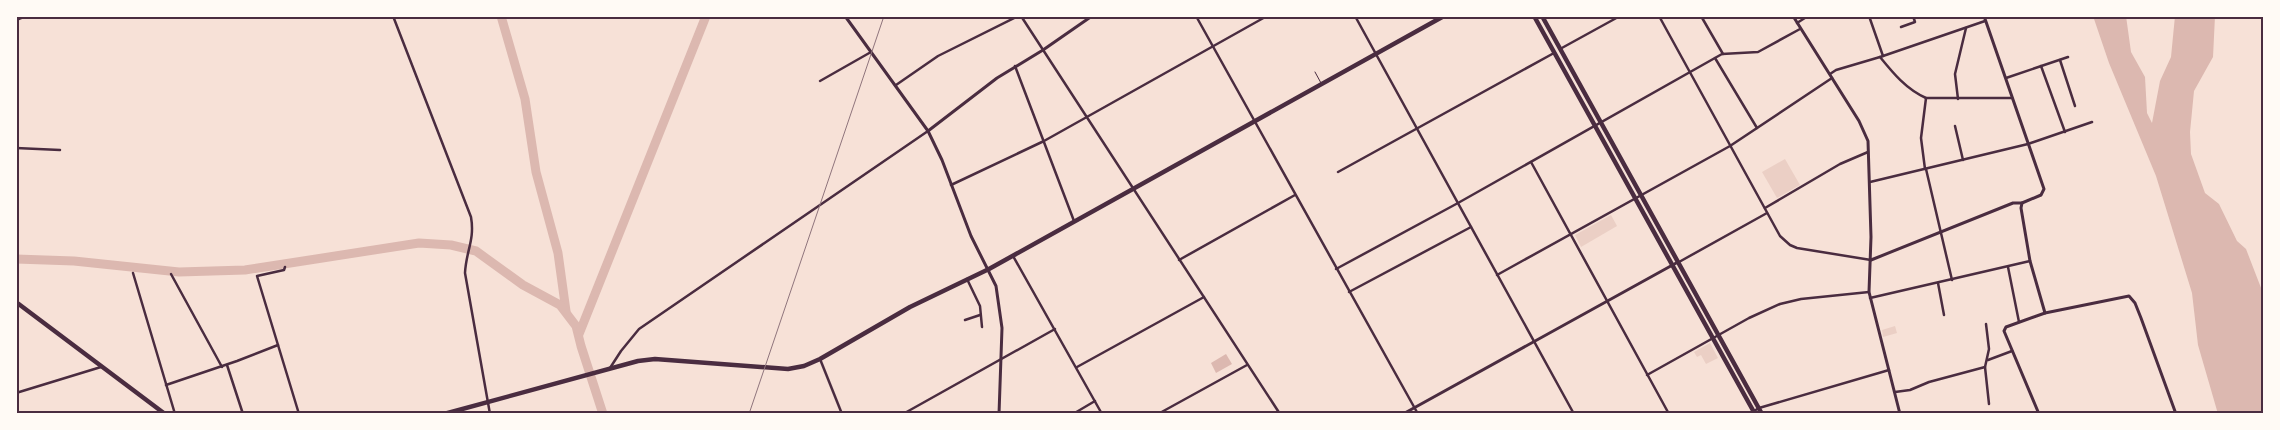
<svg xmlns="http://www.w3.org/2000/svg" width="2280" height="430" font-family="Poppins,sans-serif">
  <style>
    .green { fill: #ebcfc5 }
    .water { fill: #dcb8b0 }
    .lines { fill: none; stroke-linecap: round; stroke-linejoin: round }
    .river { stroke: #dcb8b0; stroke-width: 9 }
    .service { stroke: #4a2c40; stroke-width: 1 }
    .minor { stroke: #4a2c40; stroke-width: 2.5 }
    .tertiary { stroke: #4a2c40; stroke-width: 3 }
    .primary { stroke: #4a2c40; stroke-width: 4.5 }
    .trunk { stroke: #4a2c40; stroke-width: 4.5 }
    .rail { stroke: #8f747c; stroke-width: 1 }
    .neatline { fill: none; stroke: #4a2c40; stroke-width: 2 }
  </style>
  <rect width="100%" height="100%" fill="#f7e1d7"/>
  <g class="green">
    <polygon points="1785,159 1800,185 1777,198 1762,172"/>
    <polygon points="1611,215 1617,226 1581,247 1575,235"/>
    <polygon points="1895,326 1897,333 1883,337 1882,330"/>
    <polygon points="1710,343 1718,358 1706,364 1701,355 1697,357 1694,352"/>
  </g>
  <g class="water">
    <polygon points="2093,16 2126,16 2131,52 2145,77 2147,113 2152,123 2160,81 2171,57 2175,16 2215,16 2213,57 2194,91 2190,132 2191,154 2205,193 2219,204 2237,241 2246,249 2263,293 2264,414 2218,414 2198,345 2192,293 2156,176 2109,63"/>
    <polygon points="1226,354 1232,364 1216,373 1211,363"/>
  </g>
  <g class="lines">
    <g class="river">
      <polyline points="501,16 525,99 536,172 558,253 566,311"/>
      <polyline points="16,259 74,261 179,272 245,270 419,243 451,245 476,251 523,285 560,305 576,326 581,346 603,414"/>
      <polyline points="579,334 706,16"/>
    </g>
    <polyline class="service" points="1315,72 1321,83"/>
    <g class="minor">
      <polyline points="59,16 64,16"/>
      <path d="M393,16l78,201c4,23 -5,34 -6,56l25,141"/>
      <polyline points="1021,16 1280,414"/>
      <polyline points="1196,16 1418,414"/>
      <polyline points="1355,16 1574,414"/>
      <polyline points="1659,16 1780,236 1790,245 1797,248 1871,260"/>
      <polyline points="1701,16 1723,54"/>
      <path d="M1869,16l14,40 -3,1c13,16 26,32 46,41h86"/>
      <polyline points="16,20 26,16"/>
      <polyline points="1797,23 1808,16"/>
      <polyline points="1901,27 1915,22 1913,16"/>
      <polyline points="1560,49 1620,16"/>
      <polyline points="1883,56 1985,21"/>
      <polyline points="1715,58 1757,128"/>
      <polyline points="2060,60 2075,106"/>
      <polyline points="1015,66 1074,221"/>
      <polyline points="2041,66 2065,132"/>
      <polyline points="1830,74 1836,70 1880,57"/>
      <polyline points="2006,78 2068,57"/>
      <polyline points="820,81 871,52"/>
      <polyline points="896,85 938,56 1018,16"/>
      <polyline points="1958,99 1955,74 1966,28"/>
      <polyline points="1955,126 1963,160"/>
      <polyline points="16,148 60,150"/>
      <polyline points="1531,162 1669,414"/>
      <polyline points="1925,169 1921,138 1926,98"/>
      <polyline points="1926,169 1952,280"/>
      <polyline points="1338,172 1554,53"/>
      <polyline points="1870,182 2028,144 2092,122"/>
      <polyline points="951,185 1044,141 1267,16"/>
      <polyline points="1765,208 1840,164 1868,152"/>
      <polyline points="1013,256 1102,414"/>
      <polyline points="1179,260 1295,195"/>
      <polyline points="1679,262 1767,213"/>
      <polyline points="285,267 284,270 257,276 299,414"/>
      <polyline points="2008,267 2019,322"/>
      <polyline points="1336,269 1458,203 1722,54 1758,52 1800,29"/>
      <polyline points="133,273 175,414"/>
      <polyline points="171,274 222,367"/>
      <polyline points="1497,275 1730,146 1832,78"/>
      <polyline points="967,279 980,306 982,327"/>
      <polyline points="1938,283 1944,315"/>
      <polyline points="1349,292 1471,227"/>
      <polyline points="1870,298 2030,261"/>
      <polyline points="965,320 980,315"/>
      <polyline points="820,359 842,414"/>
      <polyline points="1988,360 2012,351"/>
      <polyline points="227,365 243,414"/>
      <polyline points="1077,367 1204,297"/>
      <polyline points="1985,367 1989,404"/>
      <polyline points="610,368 621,351 639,329 928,131"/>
      <polyline points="1647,375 1749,318 1780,304 1801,299 1869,292"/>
      <polyline points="166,385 237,361 278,345"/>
      <polyline points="1895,392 1910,390 1929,382 1985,367 1989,349 1986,324"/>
      <polyline points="16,393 101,367"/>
      <polyline points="903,414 1055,329"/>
      <polyline points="1073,414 1095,401"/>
      <polyline points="1158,414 1247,365"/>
      <polyline points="1749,414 1759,408 1889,370"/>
    </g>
    <g class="tertiary">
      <polyline points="845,16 928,131 942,160 971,236 996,286 1002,328 999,414"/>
      <polyline points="1793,16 1859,121 1868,141 1871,237 1869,292 1900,414"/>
      <polyline points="1984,16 2044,189 2041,195 2022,203 2021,208 2030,261 2045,313"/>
      <polyline points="928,131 997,78 1043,50 1092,16"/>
      <polyline points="1871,260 2013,203 2022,203"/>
      <polyline points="1403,414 1678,262"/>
      <polyline points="2039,414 2004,331 2006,327 2045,313 2129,296 2135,303 2141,318 2176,414"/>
    </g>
    <g class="primary">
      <polyline points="16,302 165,414"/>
      <polyline points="444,414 638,361 655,359 788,369 804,366 820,359 910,307 989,269 1444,16"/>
    </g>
    <g class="trunk">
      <polyline points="1534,16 1755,414"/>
      <polyline points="1542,16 1762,414"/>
    </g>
    <polyline class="rail" points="749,414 884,16"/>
  </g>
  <rect width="2280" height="430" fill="none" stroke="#fffaf5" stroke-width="35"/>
  <rect x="18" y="18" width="2244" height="394" class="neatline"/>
</svg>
